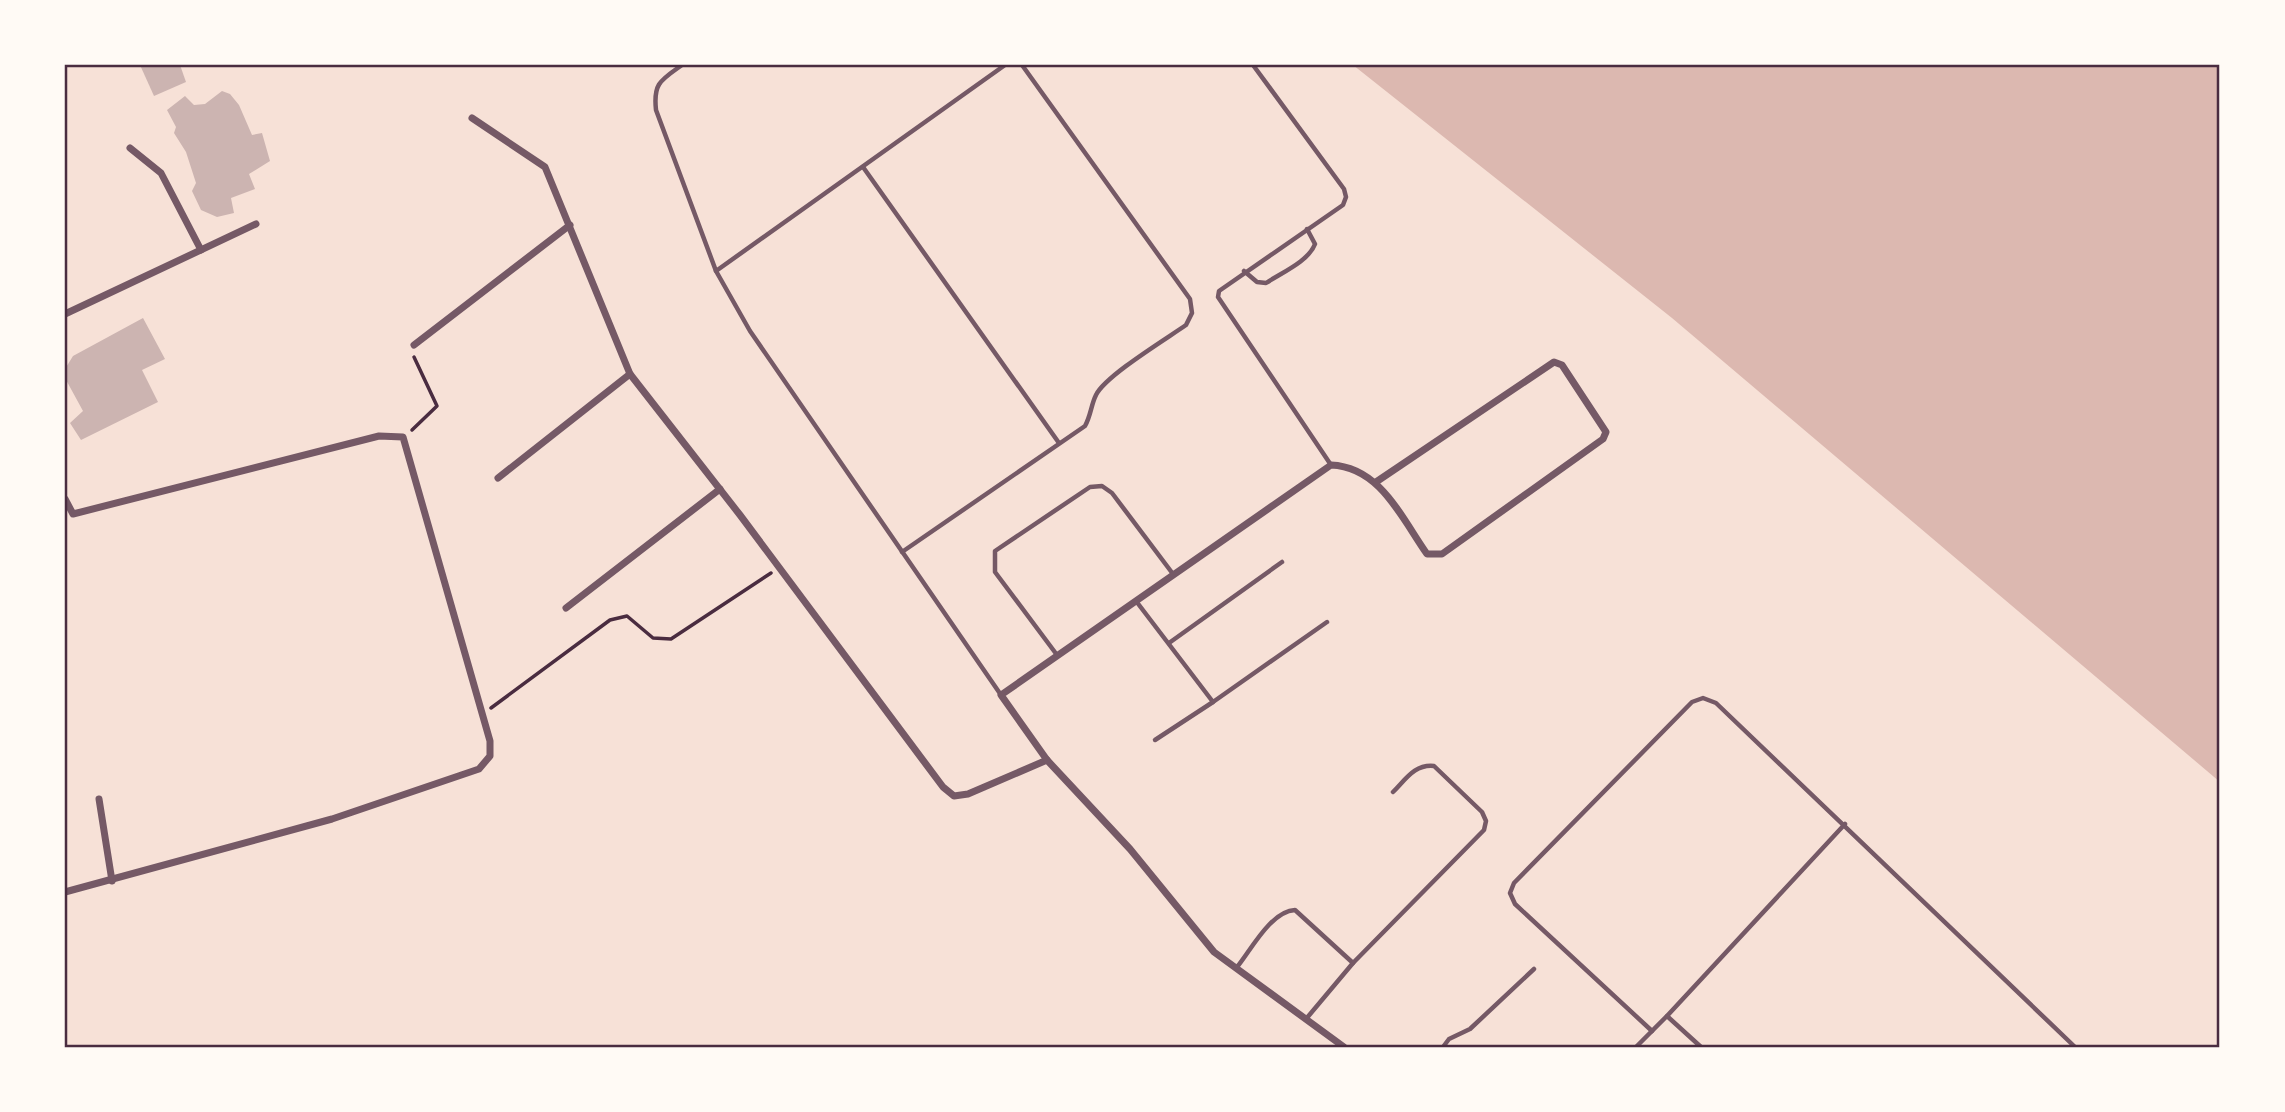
<svg xmlns="http://www.w3.org/2000/svg" width="2285" height="1112" font-family="'Playfair Display',serif">
  <style>
    .water { fill: #dcb8b0 }
    .building { fill: #ccb4b1 }
    .lines { fill: none; stroke-linecap: round; stroke-linejoin: round }
    .path { stroke: #4a2c40; stroke-width: 3.5 }
    .service { stroke: #755966; stroke-width: 4.5 }
    .minor { stroke: #755966; stroke-width: 7 }
    .neatline { fill: none; stroke: #4a2c40; stroke-width: 2.5 }
  </style>
  <rect width="100%" height="100%" fill="#f7e1d7"/>
  <polygon class="water" points="1353,65 2220,65 2220,782 1672,318"/>
  <g class="building">
    <polygon points="140,65 180,65 186,82 154,96"/>
    <polygon points="222,91 230,94 239,105 252,135 262,133 270,161 249,174 255,189 231,198 234,213 217,217 201,210 192,191 196,183 186,152 174,133 176,127 167,110 185,96 194,105 205,104"/>
    <polygon points="143,318 165,359 142,370 158,402 81,440 70,423 83,411 65,378 65,369 73,356"/>
  </g>
  <g class="lines">
    <g class="path">
      <polyline points="412,430 437,406 414,357"/>
      <polyline points="491,708 610,620 627,616 653,638 671,639 771,573"/>
    </g>
    <g class="service">
      <path d="M682,65c-21,15 -29,18 -26,45l60,161 34,60 251,364"/>
      <polyline points="1253,65 1344,189 1346,197 1343,205 1219,291 1218,297 1331,465"/>
      <polyline points="863,167 1059,443"/>
      <polyline points="716,271 1005,65"/>
      <path d="M1244,271l13,11 9,1c15,-10 43,-22 49,-39l-8,-15"/>
      <path d="M902,552l183,-126c6,-11 6,-21 11,-31 9,-19 70,-56 90,-70l6,-12 -2,-14 -168,-234"/>
      <polyline points="1136,601 1213,702 1327,622"/>
      <polyline points="1169,643 1282,562"/>
      <polyline points="1057,655 995,572 995,551 1090,487 1102,486 1112,493 1173,574"/>
      <polyline points="1155,740 1213,702"/>
      <path d="M1237,967c14,-17 34,-56 58,-57l58,53"/>
      <polyline points="1667,1016 1845,824"/>
      <path d="M1306,1019l47,-56 131,-133 2,-9 -4,-9 -48,-46c-19,-2 -28,13 -41,26"/>
      <polyline points="1652,1031 1515,904 1510,893 1514,883 1692,702 1703,698 1716,703 2075,1047"/>
      <polyline points="1443,1047 1449,1039 1470,1029 1534,969"/>
      <polyline points="1636,1047 1667,1016 1701,1047"/>
    </g>
    <g class="minor">
      <polyline points="472,118 545,167 630,374 740,515 943,787 954,796 968,794 1047,760"/>
      <polyline points="130,148 161,173 201,250"/>
      <polyline points="65,314 256,224"/>
      <polyline points="414,345 570,225"/>
      <polyline points="498,478 630,374"/>
      <polyline points="65,499 73,514 379,436 403,437 490,741 490,756 479,769 332,819 65,892"/>
      <polyline points="566,608 720,489"/>
      <polyline points="99,799 112,881"/>
      <path d="M1344,1047l-130,-95 -84,-103 -83,-89 -46,-65 330,-230c49,2 70,52 96,89h15l161,-115 3,-7 -44,-67 -8,-3 -178,120"/>
    </g>
  </g>
  <rect width="2285" height="1112" fill="none" stroke="#fffaf5" stroke-width="133"/>
  <rect x="66" y="66" width="2152" height="980" class="neatline"/>
</svg>
